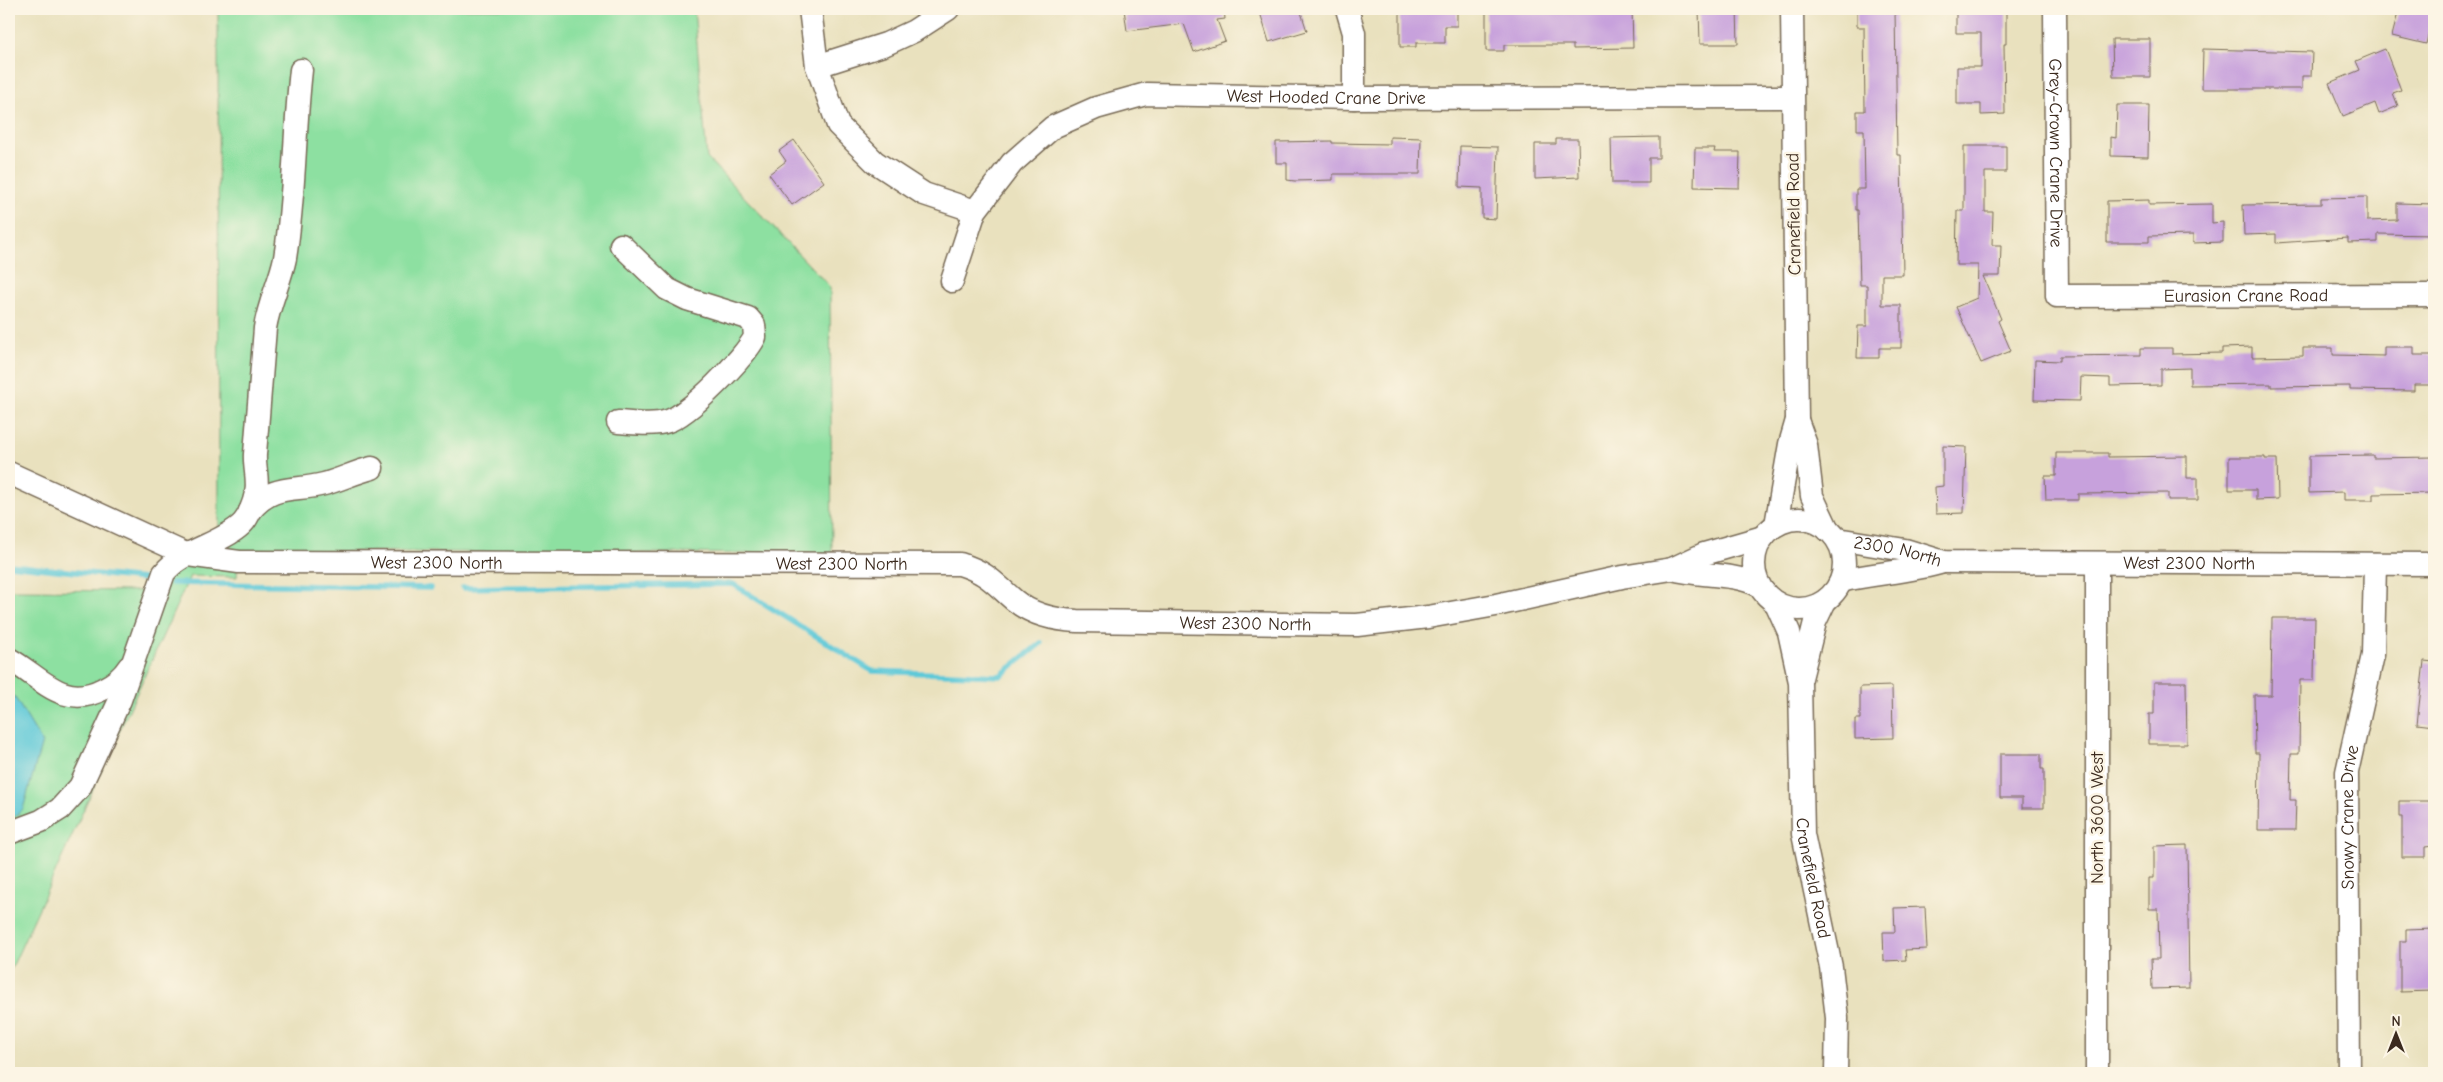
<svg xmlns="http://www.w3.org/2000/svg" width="2443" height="1082" font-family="'Comic Neue',sans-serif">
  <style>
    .green { fill: #8de0a1; stroke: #648560 }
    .water { fill: #5ec9d8; stroke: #4c7a7b }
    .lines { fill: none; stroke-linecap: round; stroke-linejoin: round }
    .stream { stroke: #5ec9d8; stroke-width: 5.5 }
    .building { fill: #c7a1dc }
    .minor-casing { stroke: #786a56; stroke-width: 25 }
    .minor { stroke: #fff; stroke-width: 22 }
    .labels { text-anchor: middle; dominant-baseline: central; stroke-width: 5; stroke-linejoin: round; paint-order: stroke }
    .street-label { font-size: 18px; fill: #3b2a1e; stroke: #fcf5e5 }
  </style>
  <rect width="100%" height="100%" fill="#fcf5e5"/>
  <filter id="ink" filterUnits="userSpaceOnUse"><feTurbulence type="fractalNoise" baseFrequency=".02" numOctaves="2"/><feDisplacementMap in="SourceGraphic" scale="10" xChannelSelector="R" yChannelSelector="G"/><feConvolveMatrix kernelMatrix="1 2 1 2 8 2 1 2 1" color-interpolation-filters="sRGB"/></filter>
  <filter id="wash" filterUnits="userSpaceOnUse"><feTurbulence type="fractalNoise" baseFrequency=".0096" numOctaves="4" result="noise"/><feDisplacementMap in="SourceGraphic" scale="20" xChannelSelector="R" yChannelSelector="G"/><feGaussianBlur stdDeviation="1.12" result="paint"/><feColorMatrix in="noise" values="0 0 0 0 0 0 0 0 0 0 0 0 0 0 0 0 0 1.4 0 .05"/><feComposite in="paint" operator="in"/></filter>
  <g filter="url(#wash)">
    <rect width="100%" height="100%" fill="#e9e1be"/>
    <polygon class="green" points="218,9 694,9 707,158 830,287 832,554 238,551 237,577 190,576 9,974 9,590 144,591 170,541 219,553"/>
    <polygon class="water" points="9,694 14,696 42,742 23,809 9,822"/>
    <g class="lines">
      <g class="stream">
        <polyline points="9,565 154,580"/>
        <polyline points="172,583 430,588"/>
        <polyline points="463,588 733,584 872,671 1000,676 1041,643"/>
      </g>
    </g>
    <g id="blocks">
      <g class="building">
        <polygon points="1124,9 1224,9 1225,19 1217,20 1225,41 1194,52 1184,24 1127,31"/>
        <polygon points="1259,9 1300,9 1307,31 1269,42"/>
        <polygon points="1400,9 1457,9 1457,26 1445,26 1445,43 1416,43 1416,47 1400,47"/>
        <polygon points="1486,9 1548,9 1548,11 1632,9 1633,48 1573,49 1573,45 1504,45 1504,51 1486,51"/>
        <polygon points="1699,9 1737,9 1738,44 1700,44"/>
        <polygon points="1857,9 1895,9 1897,155 1901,155 1903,275 1882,275 1882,305 1901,305 1901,348 1879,348 1879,358 1857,358 1858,326 1867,326 1867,285 1860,285 1858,210 1856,210 1856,189 1865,189 1864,130 1857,130 1857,111 1865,111 1864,27 1857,27"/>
        <polygon points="1956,9 2006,9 2006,44 2004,44 2005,114 1981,115 1981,104 1957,104 1957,67 1981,67 1981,33 1956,33"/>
        <polygon points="2399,9 2434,9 2426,44 2392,36"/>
        <polygon points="2112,39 2150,39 2150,77 2113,77"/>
        <polygon points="2203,49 2312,52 2311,76 2302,76 2302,89 2202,89"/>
        <polygon points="2385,49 2401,90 2393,93 2398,106 2379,114 2375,103 2343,116 2329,83 2360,70 2356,61"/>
        <polygon points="2117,105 2149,105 2148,157 2111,156 2111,137 2116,138"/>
        <polygon points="1390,137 1421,138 1420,174 1333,174 1333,180 1295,181 1287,180 1287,163 1276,163 1276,142 1332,141 1332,143 1390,144"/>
        <polygon points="1659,137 1659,158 1649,158 1649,183 1612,183 1611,138"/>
        <polygon points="1556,139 1578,139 1579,177 1535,179 1535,144 1556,144"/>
        <polygon points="794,140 824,182 792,205 769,174 786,161 779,151"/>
        <polygon points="1460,146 1498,147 1496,219 1482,218 1482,188 1459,187"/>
        <polygon points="1964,146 2006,146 2006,172 1985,172 1985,212 1993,212 1992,245 2001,245 2000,276 1983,276 2001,319 1998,321 2011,351 1981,363 1956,307 1977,298 1978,265 1956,265 1957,211 1964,211"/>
        <polygon points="1695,148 1715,148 1714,152 1740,152 1739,188 1694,187"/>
        <polygon points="2367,197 2367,221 2397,220 2397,203 2434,204 2434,235 2378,234 2378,242 2348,243 2348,238 2276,243 2276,234 2244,235 2243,205 2321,204 2321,198"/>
        <polygon points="2149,200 2149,205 2212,204 2212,223 2223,222 2223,242 2193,243 2193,235 2149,236 2149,242 2107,242 2107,201"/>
        <polygon points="2252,347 2252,357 2303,356 2303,348 2333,348 2333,355 2384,356 2384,347 2414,347 2414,355 2434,355 2434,385 2414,385 2414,391 2350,390 2350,386 2271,387 2271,384 2190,385 2190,368 2161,369 2161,385 2110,386 2110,378 2081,377 2080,401 2034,400 2035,360 2060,361 2060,356 2141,355 2141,348 2172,348 2172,354 2222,353 2222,348"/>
        <polygon points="1943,446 1966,447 1964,513 1936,514 1935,487 1943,486"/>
        <polygon points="2056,453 2108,453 2108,457 2187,456 2187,478 2198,478 2198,500 2168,500 2168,493 2078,494 2078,500 2046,500 2045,476 2056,476"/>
        <polygon points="2373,455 2373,458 2434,457 2434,493 2373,494 2373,500 2344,500 2344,492 2309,493 2309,456"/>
        <polygon points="2229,457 2265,457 2265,459 2277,459 2278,499 2256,500 2256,490 2229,490"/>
        <polygon points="2272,618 2315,618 2314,680 2300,680 2299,754 2291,754 2290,800 2296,800 2295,830 2258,830 2259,753 2255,753 2254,695 2271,695"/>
        <polygon points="2424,661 2434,662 2434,726 2417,724"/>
        <polygon points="2154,682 2186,682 2187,744 2149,744 2149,714 2154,714"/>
        <polygon points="1892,686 1893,738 1855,739 1855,719 1860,719 1860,687"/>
        <polygon points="2000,754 2041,754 2041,769 2044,769 2044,808 2022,808 2022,798 2000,798"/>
        <polygon points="2399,801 2434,801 2434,846 2425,847 2425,857 2402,857 2402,817 2399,817"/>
        <polygon points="2187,845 2189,988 2152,989 2151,959 2159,959 2158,909 2149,909 2149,878 2154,878 2154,846"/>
        <polygon points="1925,907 1927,949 1905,950 1906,960 1884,961 1883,932 1895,932 1894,908"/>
        <polygon points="2434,929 2434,991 2400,992 2400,941 2406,941 2406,930"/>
      </g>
    </g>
  </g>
  <g filter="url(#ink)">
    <use href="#blocks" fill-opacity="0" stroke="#786a56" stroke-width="1"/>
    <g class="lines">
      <defs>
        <g id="minor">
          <polyline points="810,9 817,66 838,125 875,162 924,194 975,211"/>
          <polyline points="1347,9 1354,33 1354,98"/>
          <path id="s1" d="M2055,9l2,287 377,-1"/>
          <polyline points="817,66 886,44 914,31 948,9"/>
          <path id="s2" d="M952,281l23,-70 37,-48 41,-36 43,-19 50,-14 208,4 438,-1"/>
          <polyline points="1797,420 1806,445 1812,496 1828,530"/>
          <path d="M618,422c16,1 34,4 50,-1 21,-6 77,-64 87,-84l-1,-12 -6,-7 -61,-19 -20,-10 -46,-44"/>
          <path id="s3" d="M9,473l179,82 51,7 721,2c28,9 33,18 54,36 18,15 41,20 63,21l280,4 71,-8 68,-12 126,-28 50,-8 32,-15 59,-17"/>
          <path d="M250,511c23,-28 43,-19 74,-27 16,-4 31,-12 48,-16"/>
          <circle cx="1799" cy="564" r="45"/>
          <polyline points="1776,525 1790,444 1797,420 1792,9"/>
          <path id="s4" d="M1837,539l68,11 39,12 490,2"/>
          <path d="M1672,569c29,8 59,3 86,16"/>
          <path d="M1841,581c34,-8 69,-9 102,-19"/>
          <path id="s5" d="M1776,603l13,29 11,50 3,152 28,133 6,51 -1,55"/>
          <path d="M9,659c32,18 54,51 94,30 11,-5 19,-11 26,-22"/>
          <polyline points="1801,678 1815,622 1825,601"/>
          <path d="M9,833l32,-12 19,-12 20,-22 40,-87 44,-127c19,-24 56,-28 78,-49 7,-7 12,-21 14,-31 3,-12 -2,-26 -1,-39 3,-42 7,-84 10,-126 4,-25 15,-46 20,-70 10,-62 9,-126 16,-188"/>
          <polyline points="2097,1073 2097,564"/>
          <path id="s6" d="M2349,1073l-2,-301 26,-117 2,-91"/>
        </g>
      </defs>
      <use href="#minor" class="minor-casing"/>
      <use href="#minor" class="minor"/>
    </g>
  </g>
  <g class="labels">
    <g class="street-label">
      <text stroke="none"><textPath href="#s2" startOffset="468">West Hooded Crane Drive</textPath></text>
      <text stroke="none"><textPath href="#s1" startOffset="144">Grey-Crown Crane Drive</textPath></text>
      <text transform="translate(1794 214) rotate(-91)">Cranefield Road</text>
      <text stroke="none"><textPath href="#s1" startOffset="476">Eurasion Crane Road</textPath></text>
      <text stroke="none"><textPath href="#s4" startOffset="62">2300 North</textPath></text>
      <text stroke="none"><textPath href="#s3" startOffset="446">West 2300 North</textPath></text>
      <text stroke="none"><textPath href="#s3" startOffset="851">West 2300 North</textPath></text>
      <text stroke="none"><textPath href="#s4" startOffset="355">West 2300 North</textPath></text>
      <text stroke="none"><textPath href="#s3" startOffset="1271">West 2300 North</textPath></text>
      <text transform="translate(2097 818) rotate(-90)">North 3600 West</text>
      <text stroke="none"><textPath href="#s6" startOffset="256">Snowy Crane Drive</textPath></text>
      <text stroke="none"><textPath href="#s5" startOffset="280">Cranefield Road</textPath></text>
    </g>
  </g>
  <rect width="2443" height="1082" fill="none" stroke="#fcf5e5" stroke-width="30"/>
  <g transform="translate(2396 1034)" stroke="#fcf5e5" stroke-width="4" paint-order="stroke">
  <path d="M0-4L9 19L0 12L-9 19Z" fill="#3b2a1e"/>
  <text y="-8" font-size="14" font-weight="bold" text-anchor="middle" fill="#3b2a1e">N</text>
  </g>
</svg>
